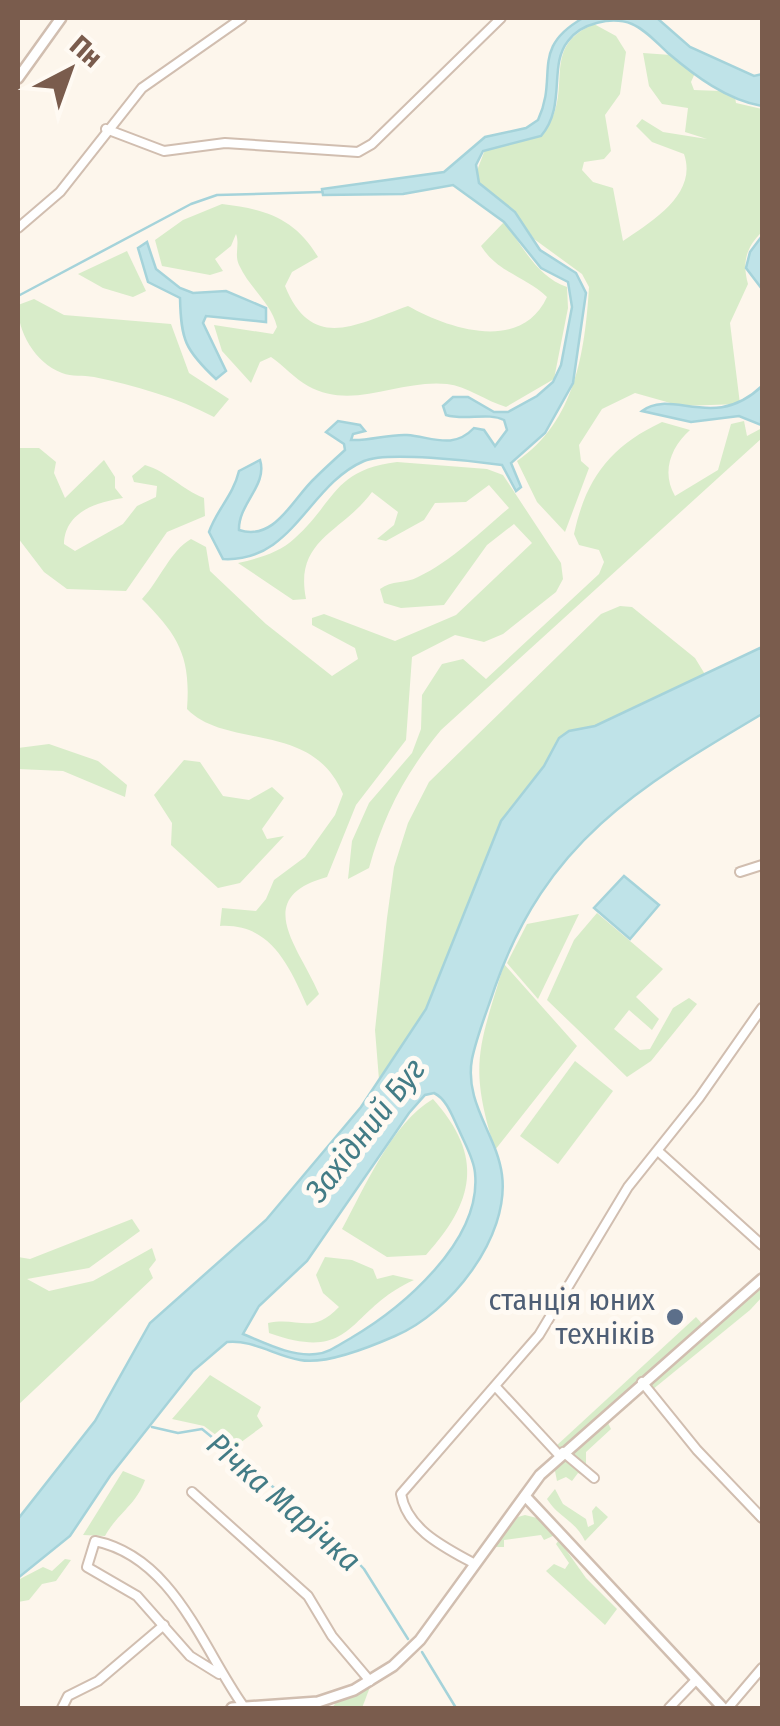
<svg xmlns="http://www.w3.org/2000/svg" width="780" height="1726" font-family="'Fira Sans Condensed',sans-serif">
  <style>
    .green { fill: #d8ecc9 }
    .water { fill: #bfe3e8; stroke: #a5d3da; stroke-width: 2.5; fill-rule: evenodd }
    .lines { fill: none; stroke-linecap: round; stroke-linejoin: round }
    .stream { stroke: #a5d3da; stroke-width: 2.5 }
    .minor-casing { stroke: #d1beb0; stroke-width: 12 }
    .tertiary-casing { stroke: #d1beb0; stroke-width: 14 }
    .minor { stroke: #fff; stroke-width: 8 }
    .tertiary { stroke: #fff; stroke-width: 9 }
    .service-dot { fill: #5c6f8a; stroke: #fffaf3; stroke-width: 4 }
    .labels { text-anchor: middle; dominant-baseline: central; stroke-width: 10; stroke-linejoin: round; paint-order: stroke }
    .service-label { font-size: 30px; fill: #4e5e75; stroke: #fffaf3; text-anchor: end }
    .water-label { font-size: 32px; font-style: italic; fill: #437c86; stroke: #fffaf3 }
  </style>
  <rect width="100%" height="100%" fill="#fdf6ec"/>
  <g class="green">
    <path d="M594,24l22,12 10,16 -6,42 -15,21 6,36 -7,8 -20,3 -2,8 11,12 20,6 10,53c29,-20 75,-47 61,-87l-32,-12 -16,-16 6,-7 21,13 44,7 -22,-7 3,-24 -26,-4 -13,-18 -6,-33 28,2 24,18 -4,9 3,8 27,1 14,6 1,6 26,6v123c-16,15 -20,31 -14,52l-18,39 10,81 -59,2 -46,-13 -33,16 -23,36 2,16 8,7 -24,64 -28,-30 -20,-41c58,-39 68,-109 72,-174l-7,-13 -48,-35 -19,-27 -33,-24 -7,-12 11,-29 46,-8 17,-14c23,-41 -8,-78 45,-101z"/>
    <path d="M222,204c43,5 73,14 96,53l-26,15 -7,14c27,66 70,39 123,20 41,23 113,47 139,-9 -22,-21 -49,-24 -66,-51l23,-24c18,23 33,55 63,65l1,21 -14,71 -48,28c-20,-6 -40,-21 -59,-23 -48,-5 -94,27 -139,2 -13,-7 -24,-20 -37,-29l-11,5 -9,21 -29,-32 -8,-26 59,9 4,-7c-6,-25 -27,-38 -38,-62 -5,-11 1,-20 -3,-31l-5,12 -16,13 8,12 -13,4 -48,-9 -7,-26 28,-20z"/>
    <polygon points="127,251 146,291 133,297 103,288 78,274"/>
    <path d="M34,299l30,16 107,9 18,49 40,26 -15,18c-36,-19 -80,-32 -120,-40 -11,-2 -22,0 -32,-4 -27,-10 -45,-42 -44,-68z"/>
    <path d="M744,421l3,15 15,-8v10l-321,292c-36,44 -57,84 -72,138l-21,11 4,-38 17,-38 43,-50 9,-24 1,-34 20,-31 21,-5 23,20 113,-105 5,-12 -5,-12 -20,-5 -5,-11c12,-56 37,-88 88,-112l28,8c-19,17 -29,42 -15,66l43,-26 13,-46z"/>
    <path d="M18,448h21l17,14 -2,11 11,25 39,-38 11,17v11l8,10c-25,4 -58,13 -59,46l11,7 48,-27 14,-18 19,-9 1,-11 -23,-4 -2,-6 13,-11c23,7 36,24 59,33l1,18 -38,16 -41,59 -59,-2 -23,-17 -26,-34z"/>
    <path d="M397,462l90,7 16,6 58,88 2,16 -7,13 -53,42 -19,8 -29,-7 -43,22 -6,83 -50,65 -29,72c-77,21 -27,71 -8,117l-12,12c-18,-41 -37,-83 -87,-80l2,-18 34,3 10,-12 8,-19 31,-23 30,-42 8,-21c-31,-74 -116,-44 -156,-85 4,-53 -9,-74 -45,-110 18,-19 28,-48 49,-60l15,8 4,24 56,53 66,52 26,-17 -3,-11 -43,-23v-7l12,-4 71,27 61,-26 76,-72 -18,-19 -27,21 -43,60 -43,3 -17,-5 -4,-14c12,-9 25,-5 38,-12 34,-16 62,-45 91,-69l-20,-23 -23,17 -31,1 -11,17 -38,21 -9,-2 17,-14 4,-13 -26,-20c-30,41 -78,47 -66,107l-13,1 -55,-37c21,-5 41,-10 57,-25 41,-37 38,-68 102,-76z"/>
    <polygon points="620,606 632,607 695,658 706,676 430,1020 380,1092 375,1030 387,918 394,867 408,823 429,782 601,614"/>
    <polygon points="49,744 98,761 127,785 125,797 63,771 18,769 18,748"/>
    <polygon points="184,760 200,762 223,796 249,800 272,787 284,798 262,829 267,839 284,836 240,883 218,888 171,845 172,823 154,795"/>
    <polygon points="597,913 663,969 636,997 659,1019 652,1030 629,1010 614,1029 640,1050 650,1049 673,1008 689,998 697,1004 651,1061 627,1077 547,1000 574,940"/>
    <polygon points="579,914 538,999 507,963 527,924"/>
    <path d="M504,964l73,82 -82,104c-27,-86 -16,-102 9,-186z"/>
    <polygon points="575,1061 613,1091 558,1164 520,1136"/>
    <path d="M433,1099c52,58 41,103 -7,156l-39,2 -45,-28c23,-42 50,-106 91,-130z"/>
    <polygon points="132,1219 140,1231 89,1268 27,1279 49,1291 93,1281 152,1248 156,1260 149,1269 153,1278 18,1405 18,1257 30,1259"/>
    <path d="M325,1257l27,3 21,9 4,10 16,-4 21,5c-69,31 -57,84 -145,53l-1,-10c31,-7 43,13 71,-16l-16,-14 -7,-18z"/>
    <polygon points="762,1282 762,1297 750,1310 652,1390 646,1383"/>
    <polygon points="696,1317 703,1325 559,1450 555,1447"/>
    <polygon points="210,1375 261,1407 257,1416 263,1426 233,1448 204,1426 172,1419"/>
    <polygon points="628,1397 632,1403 608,1423 611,1429 586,1452 586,1477 578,1473 572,1481 566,1477 557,1481 554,1466 563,1457 573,1456 577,1444"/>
    <path d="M123,1471l22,9c-9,25 -28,34 -40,56l-22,-1z"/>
    <path d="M555,1489l8,15 23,15 2,8 6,-3 -2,-13 4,-5 12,11 -23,24c-9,-20 -27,-24 -38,-42z"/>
    <polygon points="525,1515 541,1519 555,1535 544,1540 541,1535 504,1540 504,1547 494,1547 518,1517"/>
    <polygon points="559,1540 586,1578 617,1609 605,1625 546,1571 554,1564 565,1569 569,1563 556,1544"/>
    <polygon points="65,1559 71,1560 56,1581 42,1584 29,1600 18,1602 18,1580 43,1567 52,1571"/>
    <polygon points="370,1687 362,1708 332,1708 337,1701"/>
  </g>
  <g class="water">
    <path d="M583,18h74l33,29 64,29 8,-2v32c-35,-6 -67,-30 -94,-53 -11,-10 -22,-23 -36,-29 -20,-8 -51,-1 -64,17 -20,25 -1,64 -27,95l-58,15 -7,14 3,18 36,29 25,38 36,23 10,20 -13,90 -28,50 -34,30 10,24 -5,4 -14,-26c-28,-4 -116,-14 -138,-4 -56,24 -71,102 -141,98l-14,-27c8,-23 24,-36 30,-61l21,-11c8,25 -22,44 -21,70 36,12 54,-32 76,-52 10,-10 20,-19 30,-28l-1,-6 -18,-12 12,-11 22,4 5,6 -12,3 -2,6c19,1 37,-6 56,-5 25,2 46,15 67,-7l10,2 11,16 12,-16 -3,-10c-16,-8 -39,1 -58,-5l-3,-9 10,-9h15l26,15h14l29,-16 16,-14 8,-17 11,-58 -4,-25 -27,-14 -37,-46 -51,-37 -50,9 -80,1 -1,-6 122,-17 41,-35 41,-9 12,-8c21,-45 -9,-71 45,-102z"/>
    <polygon points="762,236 762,289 746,268 750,252"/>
    <path d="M147,242l9,27 24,19 13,5 33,-2 40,17v14l-60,-6 -3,7 23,48 -10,8c-31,-29 -35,-39 -36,-81l-32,-16 -10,-34z"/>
    <path d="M762,386l-1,39 -22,-9 -48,6 -49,-11c30,-23 72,21 120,-25z"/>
    <path d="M762,647v67c-125,74 -216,128 -267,273 -8,24 -18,48 -23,72 -8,44 25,76 30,116 8,62 -52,138 -107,161 -25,11 -69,29 -95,24 -24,-4 -49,-21 -73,-18l-34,29 -83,105 -40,60 -52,42v-59l77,-98 55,-98 116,-103 95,-113 65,-98 75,-188 43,-55 15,-28 10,-7 26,-5zM434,1093c13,6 19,25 25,37 6,14 15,29 16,43 7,68 -73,135 -124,165 -11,6 -22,15 -35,16 -24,3 -51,-11 -73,-20l16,-28 48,-45 102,-148 16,-18z"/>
    <polygon points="624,876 659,905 630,939 594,908"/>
  </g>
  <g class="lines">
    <g class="stream">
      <polyline points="18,296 191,204 217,195 322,192"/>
      <polyline points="152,1427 178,1433 202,1429 333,1536 364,1569 408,1639"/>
      <polyline points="422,1652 456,1708"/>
    </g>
    <defs>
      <g id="minor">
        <polyline points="106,129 164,151 225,143 358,152 372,144 501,18"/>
        <polyline points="18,228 60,192 142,88 242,18"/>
        <polyline points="740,872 762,865"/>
        <polyline points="658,1151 762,1245"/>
        <polyline points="642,1382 697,1450 762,1518"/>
        <polyline points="496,1387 560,1456"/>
        <polyline points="563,1452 594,1478"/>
        <polyline points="192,1492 308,1596 332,1636 370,1681"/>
        <path d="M475,1564c-29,-16 -68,-34 -74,-70l138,-159 89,-148 71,-89 63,-90"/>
        <path d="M219,1674l-29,-18 -53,-60 -50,-29 8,-26c78,16 107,106 147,163"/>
        <polyline points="62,1708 68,1696 98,1681 164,1625"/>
        <polyline points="669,1708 694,1682"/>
        <polyline points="728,1708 762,1668"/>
      </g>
      <g id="tertiary">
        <polyline points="18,78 61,18"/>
        <polyline points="525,1496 723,1708"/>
        <polyline points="232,1708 318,1702 354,1690 393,1666 420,1640 540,1475 762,1279"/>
      </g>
    </defs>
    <use href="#minor" class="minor-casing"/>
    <use href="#tertiary" class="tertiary-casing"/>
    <use href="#minor" class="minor"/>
    <use href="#tertiary" class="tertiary"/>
  </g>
  <circle class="service-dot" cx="675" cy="1317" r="10"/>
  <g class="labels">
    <g class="service-label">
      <text x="655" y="1300">станція юних<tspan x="655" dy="34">техніків</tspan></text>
    </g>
    <g class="water-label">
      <text transform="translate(365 1130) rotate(-52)">Західний Буг</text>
      <text transform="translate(284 1502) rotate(41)">Річка Марічка</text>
    </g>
  </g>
  <rect width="780" height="1726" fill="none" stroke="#7a5c4d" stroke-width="40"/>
  <g transform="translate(70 70) rotate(41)" stroke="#fffaf3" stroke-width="8" paint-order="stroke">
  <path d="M0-8L18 38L0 25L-18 38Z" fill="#7a5c4d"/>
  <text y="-15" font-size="28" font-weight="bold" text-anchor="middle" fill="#7a5c4d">Пн</text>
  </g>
</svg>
